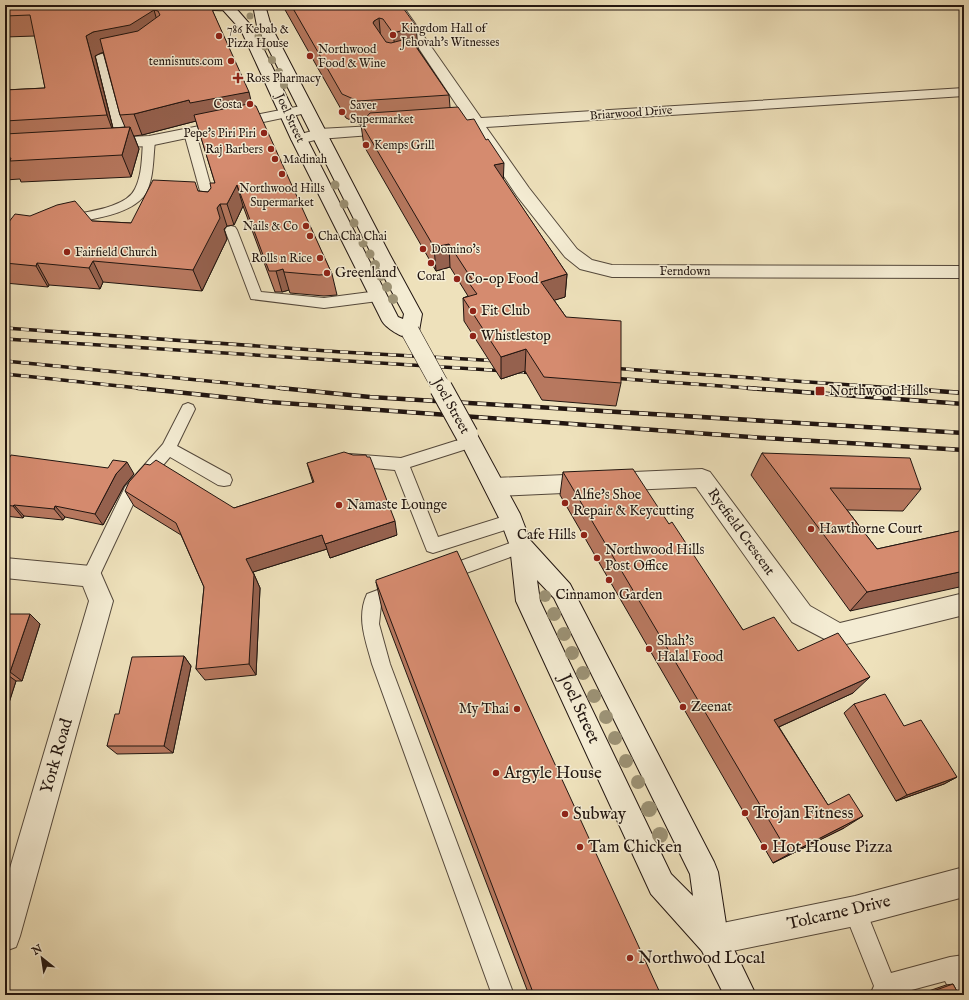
<svg xmlns="http://www.w3.org/2000/svg" width="969" height="1000" font-family="'IM FELL English',serif">
  <style>
    .lines { fill: none; stroke-linecap: round; stroke-linejoin: round }
    .service-casing { stroke: #54483b; stroke-width: 2 }
    .minor-casing { stroke: #54483b; stroke-width: 2 }
    .secondary-casing { stroke: #211510; stroke-width: 2 }
    .primary-casing { stroke: #211510; stroke-width: 2 }
    .service { fill: #f4ecd3; fill-rule: evenodd }
    .minor { fill: #f4ecd3; fill-rule: evenodd }
    .secondary { fill: #f4ecd3; fill-rule: evenodd }
    .primary { fill: #eee1bb; fill-rule: evenodd }
    .rail-far1-casing { stroke: #211510; stroke-width: 3.5 }
    .rail-casing { stroke: #211510; stroke-width: 4.5 }
    .rail-far1 { stroke: #f4ecd3; stroke-width: 2.5; stroke-dasharray: 8; stroke-linecap: butt }
    .rail { stroke: #f4ecd3; stroke-width: 3; stroke-dasharray: 9; stroke-linecap: butt }
    .secondary-bridge-far1-casing { stroke: #211510; stroke-width: 19; stroke-linecap: butt }
    .secondary-bridge-casing { stroke: #211510; stroke-width: 24; stroke-linecap: butt }
    .secondary-bridge-far1 { stroke: #f4ecd3; stroke-width: 18 }
    .secondary-bridge { stroke: #f4ecd3; stroke-width: 22 }
    .tree { fill: #9c9275 }
    .wall { fill: #b7785f; stroke: #211510; fill-rule: evenodd }
    .shaded-wall { fill: #95614e; stroke: #211510 }
    .building { fill: #d58b6f; stroke: #211510 }
    .poi-dot { fill: #8f2418; stroke: #f4ecd3; stroke-width: 1.5 }
    .labels { text-anchor: middle; dominant-baseline: central; stroke-width: 3; stroke-linejoin: round; paint-order: stroke }
    .far-poi-label { font-size: 12px; fill: #211510; stroke: #f4ecd3; text-anchor: start }
    .far-street-label { font-size: 12px; fill: #211510; stroke: #f4ecd3 }
    .poi-label { font-size: 14px; fill: #211510; stroke: #f4ecd3; text-anchor: start }
    .street-label { font-size: 14px; fill: #211510; stroke: #f4ecd3 }
    .near-street-label { font-size: 17px; fill: #211510; stroke: #f4ecd3 }
    .near-poi-label { font-size: 17px; fill: #211510; stroke: #f4ecd3; text-anchor: start }
  </style>
  <rect width="100%" height="100%" fill="#eee1bb"/>
  <filter id="stains"><feTurbulence type="fractalNoise" baseFrequency=".005" numOctaves="4"/><feColorMatrix values="0 0 0 0 .2 0 0 0 0 .09 0 0 0 0 .02 0 0 0 .5 -.17"/></filter>
  <radialGradient id="worn" r=".72"><stop offset=".6" stop-color="#630" stop-opacity="0"/><stop offset="1" stop-color="#630" stop-opacity=".3"/></radialGradient>
  <g class="lines">
    <defs>
      <g id="service">
        <polygon points="126,49 130,50 131,52 130,54 106,59 129,143 123,146 117,143 96,57 97,55"/>
        <polygon points="190,130 196,133 217,209 215,212 207,212 205,209 184,133"/>
        <path d="M149,138l6,3c-2,16 -1,37 -9,52 -13,22 -56,26 -79,31l-4,-1 -2,-3 2,-3c19,-5 63,-8 72,-28 7,-14 7,-32 8,-48z"/>
        <polygon points="231,226 235,227 237,230 261,292 324,298 378,291 383,293 385,296 383,299 378,301 324,308 251,299 225,230 227,227"/>
        <polygon points="188,403 193,405 195,409 177,446 230,475 232,480 230,485 224,486 218,485 170,457 137,496 97,581 91,584 85,581 82,576 125,487 163,444 183,405"/>
        <polygon points="471,436 476,438 479,442 476,446 410,467 438,537 512,514 518,516 520,521 518,526 433,553 427,551 425,546 395,470 350,466 345,464 342,460 345,456 350,454 401,458"/>
        <polygon points="521,539 527,541 529,546 527,551 444,581 438,579 435,574 438,569"/>
        <path d="M399,582l6,3 3,5 -3,5 -24,10 -2,19 11,40 124,331h-22l-120,-331c-6,-23 -16,-46 -5,-70z"/>
        <polygon points="855,900 863,903 891,973 950,957 964,955 964,995 953,995 945,981 893,995 870,995 874,986 844,911 847,903"/>
      </g>
      <g id="minor">
        <polygon points="390,5 402,5 481,118 964,88 964,96 486,127 529,188 577,249 592,260 612,265 964,266 964,278 612,277 580,269 565,257 517,196 472,128 459,127 457,124 459,121 466,119"/>
        <polygon points="306,105 311,106 313,109 311,112 149,146 106,148 101,146 98,143 101,140 106,138 149,136"/>
        <polygon points="392,125 397,127 400,130 397,133 319,139 299,144 294,142 291,139 294,136 319,129"/>
        <polygon points="702,469 710,472 810,606 840,623 964,593 964,615 838,646 792,622 696,487 495,496 487,493 484,487 487,481 495,478"/>
        <polygon points="5,558 91,566 99,569 113,601 20,936 16,947 5,951 5,885 89,601 83,586 5,578"/>
        <polygon points="964,867 964,897 855,926 713,955 702,951 698,940 702,929 713,925 855,896"/>
      </g>
      <g id="secondary">
        <path d="M223,5h10l21,24 53,110 91,178 5,2 1,-5 -32,-59 -115,-229 -4,-21h12l6,21 119,229 32,59 -3,17 -2,5c-3,0 -5,2 -7,2 -8,0 -24,-10 -28,-17l-91,-182 -50,-109 -18,-20 -1,-3z"/>
        <path d="M467,427l7,2 46,85 10,26 40,44 144,278 4,10 10,65 28,58h-32l-22,-44 -51,-57 -135,-293 -6,-55 -9,-24 -44,-87 3,-6zM537,580l17,18 136,276 3,22 -22,-22 -131,-273z"/>
      </g>
      <path id="primary" d="M196,5h49l-1,3c-15,3 -32,3 -47,0z"/>
    </defs>
    <use href="#service" class="service-casing"/>
    <use href="#minor" class="minor-casing"/>
    <use href="#secondary" class="secondary-casing"/>
    <use href="#primary" class="primary-casing"/>
    <use href="#service" class="service"/>
    <use href="#minor" class="minor"/>
    <use href="#secondary" class="secondary"/>
    <use href="#primary" class="primary"/>
    <defs>
      <g id="rail-far1">
        <polyline points="5,328 342,352 500,361"/>
        <polyline points="5,339 537,373"/>
        <polyline points="5,361 290,389"/>
        <polyline points="610,368 909,389"/>
        <polyline points="5,374 148,389"/>
        <polyline points="611,378 762,389"/>
      </g>
      <g id="rail">
        <polyline points="138,388 269,402 765,438 964,450"/>
        <polyline points="280,388 370,397 964,433"/>
        <polyline points="748,388 964,404"/>
        <polyline points="895,388 964,393"/>
      </g>
    </defs>
    <use href="#rail-far1" class="rail-far1-casing"/>
    <use href="#rail" class="rail-casing"/>
    <use href="#rail-far1" class="rail-far1"/>
    <use href="#rail" class="rail"/>
    <defs>
      <polyline id="secondary-bridge-far1" points="410,331 442,389"/>
      <polyline id="secondary-bridge" points="441,388 467,435"/>
    </defs>
    <use href="#secondary-bridge-far1" class="secondary-bridge-far1-casing"/>
    <use href="#secondary-bridge" class="secondary-bridge-casing"/>
    <use href="#secondary-bridge-far1" class="secondary-bridge-far1"/>
    <use href="#secondary-bridge" class="secondary-bridge"/>
  </g>
  <g class="tree">
    <circle cx="250" cy="16" r="3.5"/>
    <circle cx="258" cy="36" r="3.5"/>
    <circle cx="265" cy="47" r="3.5"/>
    <circle cx="272" cy="60" r="4"/>
    <circle cx="279" cy="72" r="4"/>
    <circle cx="284" cy="85" r="4"/>
    <circle cx="335" cy="185" r="4.5"/>
    <circle cx="344" cy="204" r="4.5"/>
    <circle cx="354" cy="223" r="4.5"/>
    <circle cx="363" cy="243" r="4.5"/>
    <circle cx="370" cy="254" r="4.5"/>
    <circle cx="375" cy="265" r="5"/>
    <circle cx="381" cy="276" r="5"/>
    <circle cx="387" cy="287" r="5"/>
    <circle cx="393" cy="299" r="5"/>
    <circle cx="545" cy="596" r="6"/>
    <circle cx="554" cy="614" r="7"/>
    <circle cx="564" cy="634" r="7"/>
    <circle cx="572" cy="653" r="7"/>
    <circle cx="583" cy="673" r="7"/>
    <circle cx="594" cy="696" r="7"/>
    <circle cx="606" cy="717" r="7"/>
    <circle cx="615" cy="738" r="7"/>
    <circle cx="626" cy="761" r="7"/>
    <circle cx="638" cy="782" r="7"/>
    <circle cx="649" cy="809" r="8"/>
    <circle cx="660" cy="835" r="8"/>
  </g>
  <g class="wall">
    <path d="M5,5h205l42,98 80,171 5,21 -13,1 -34,-3 -1,-3 -7,2h-7l-32,-86 -9,19 -7,1 -3,3 3,10 -25,52 -99,-9 -3,7 -51,-4 -1,2 -43,-4v-56l87,-6 39,2 67,-32 10,1 7,-9 -19,-62 -54,14 -8,1 5,13 -8,28 -110,5 -1,-3 -15,1v-90l40,-2 -10,-52 -30,1zM103,52l17,63 5,12 -12,1 -18,-72z"/>
    <polygon points="283,5 401,5 418,49 449,95 450,107 503,179 567,274 565,297 554,300 566,317 621,383 616,406 542,400 525,371 501,379 464,321 463,298 468,296 450,267 436,271 364,146 361,125 346,118 284,8"/>
    <polygon points="762,453 921,489 903,511 847,510 877,549 964,530 850,611 751,475"/>
    <polygon points="307,463 397,535 330,558 327,549 253,572 260,588 256,675 205,680 196,669 204,587 181,535 134,506 125,491 234,508 313,483"/>
    <polygon points="5,464 134,474 124,486 103,525 65,517 63,520 24,516 23,518 5,516"/>
    <polygon points="563,472 669,524 743,630 798,651 853,693 779,727 828,805 844,828 773,863 560,495"/>
    <polygon points="376,582 661,995 529,995 382,609"/>
    <polygon points="5,614 40,624 22,681 16,681 5,715"/>
    <polygon points="184,656 191,666 173,753 117,754 107,746 119,714"/>
    <polygon points="854,704 904,726 957,777 944,784 896,801 844,713"/>
    <polygon points="953,984 959,995 917,995 946,985"/>
  </g>
  <g class="shaded-wall">
    <polygon points="154,10 160,31 137,46 101,53 95,56 115,137 107,115 86,36 93,32"/>
    <polygon points="379,18 381,42 373,23 374,21"/>
    <polygon points="416,26 418,49 396,56 393,33 410,27"/>
    <polygon points="249,92 254,113 196,121 142,135 134,114 189,100"/>
    <polygon points="130,127 139,149 131,177 122,155"/>
    <polygon points="504,163 503,187 494,165"/>
    <polygon points="237,185 243,206 234,225 227,204"/>
    <polygon points="220,204 227,226 224,229 227,239 202,291 193,270 217,208"/>
    <polygon points="449,244 450,267 436,271 434,247"/>
    <polygon points="93,261 103,282 100,289 89,268"/>
    <polygon points="37,263 49,285 48,287 36,266"/>
    <polygon points="283,269 289,290 282,292 276,271"/>
    <polygon points="567,274 565,297 539,305 541,282"/>
    <polygon points="526,349 525,371 501,379 501,357"/>
    <polygon points="127,462 134,474 124,486 103,525 95,514 116,474"/>
    <polygon points="14,505 24,516 23,518 13,506"/>
    <polygon points="55,506 65,517 63,520 54,509"/>
    <polygon points="395,521 397,535 330,558 325,544"/>
    <polygon points="322,535 327,549 253,572 260,588 256,675 249,664 246,559"/>
    <polygon points="964,571 964,586 850,611 867,592"/>
    <polygon points="30,614 40,624 22,681 10,672"/>
    <polygon points="184,656 191,666 173,753 164,746"/>
    <polygon points="5,673 16,681 5,715"/>
    <polygon points="870,677 853,693 761,735 774,720"/>
    <polygon points="957,777 944,784 896,801 907,795"/>
    <polygon points="863,816 844,828 773,863 789,854"/>
  </g>
  <g class="building">
    <polygon points="5,5 210,5 249,92 190,103 189,100 134,114 120,115 100,39 138,31 160,15 158,11 154,10 130,25 93,32 86,36 107,115 5,121 5,90 45,88 30,15 5,16"/>
    <polygon points="291,5 401,5 416,26 410,27 412,28 393,33 383,19 379,18 374,21 373,23 386,42 391,43 410,38 449,95 358,101 342,94"/>
    <polygon points="253,103 255,106 256,106 332,274 319,275 284,272 283,269 276,271 269,271 237,185 227,204 220,204 217,208 220,218 193,270 93,261 89,268 37,263 36,266 5,263 5,227 15,214 30,216 57,205 75,201 92,221 131,223 153,180 195,182 198,191 208,192 211,188 210,183 215,183 194,115"/>
    <polygon points="458,107 467,120 474,119 486,140 488,139 504,163 494,165 567,274 541,282 566,317 621,321 621,383 544,377 526,349 501,357 463,298 477,294 469,283 473,281 449,244 434,247 361,123 370,113"/>
    <polygon points="130,127 122,155 10,161 11,158 5,158 5,134"/>
    <polygon points="344,452 353,455 366,455 367,457 370,457 395,521 325,544 322,535 246,559 254,575 249,664 196,669 204,587 176,523 125,491 129,482 145,464 150,465 156,460 234,508 314,482 307,463"/>
    <polygon points="762,453 910,458 921,489 830,488 877,549 964,530 964,571 867,592"/>
    <polygon points="11,455 108,468 113,460 127,462 116,474 95,514 55,506 54,509 14,505 13,506 5,505 5,464 6,464"/>
    <polygon points="633,469 669,524 672,522 743,630 774,617 798,651 838,633 870,677 774,720 828,805 849,794 863,816 789,854 563,472"/>
    <polygon points="457,551 661,995 534,995 376,582 376,580"/>
    <polygon points="5,614 30,614 10,672 5,672"/>
    <polygon points="184,656 164,746 107,746 115,714 119,714 132,657"/>
    <polygon points="885,694 904,726 921,720 957,777 907,795 854,704"/>
    <polygon points="953,984 959,995 922,995"/>
  </g>
  <g class="poi-dot">
    <circle cx="393" cy="35" r="4"/>
    <circle cx="219" cy="36" r="4"/>
    <circle cx="310" cy="56" r="4"/>
    <circle cx="231" cy="61" r="4"/>
    <path d="M236 72h4v4h4v4h-4v4h-4v-4h-4v-4h4z"/>
    <circle cx="250" cy="104" r="4"/>
    <circle cx="342" cy="112" r="4"/>
    <circle cx="264" cy="133" r="4"/>
    <circle cx="366" cy="145" r="4"/>
    <circle cx="271" cy="149" r="4"/>
    <circle cx="275" cy="159" r="4"/>
    <circle cx="282" cy="174" r="4"/>
    <circle cx="306" cy="226" r="4"/>
    <circle cx="310" cy="236" r="4"/>
    <circle cx="423" cy="249" r="4"/>
    <circle cx="67" cy="252" r="4"/>
    <circle cx="320" cy="258" r="4"/>
    <circle cx="431" cy="263" r="4"/>
    <circle cx="327" cy="273" r="4"/>
    <circle cx="457" cy="279" r="4"/>
    <circle cx="473" cy="311" r="4"/>
    <circle cx="473" cy="336" r="4"/>
    <rect x="815" y="386" width="10" height="10" rx="2"/>
    <circle cx="565" cy="503" r="4"/>
    <circle cx="339" cy="505" r="4"/>
    <circle cx="811" cy="529" r="4"/>
    <circle cx="584" cy="535" r="4"/>
    <circle cx="597" cy="558" r="4"/>
    <circle cx="609" cy="580" r="4"/>
    <circle cx="649" cy="649" r="4"/>
    <circle cx="683" cy="707" r="4"/>
    <circle cx="517" cy="709" r="4"/>
    <circle cx="496" cy="773" r="4"/>
    <circle cx="745" cy="813" r="4"/>
    <circle cx="565" cy="814" r="4"/>
    <circle cx="580" cy="847" r="4"/>
    <circle cx="764" cy="847" r="4"/>
    <circle cx="630" cy="958" r="4"/>
  </g>
  <g class="labels">
    <g class="far-poi-label">
      <text x="401" y="28">Kingdom Hall of<tspan x="401" dy="14">Jehovah's Witnesses</tspan></text>
      <text x="227" y="29">786 Kebab &amp;<tspan x="227" dy="14">Pizza House</tspan></text>
      <text x="318" y="49">Northwood<tspan x="318" dy="14">Food &amp; Wine</tspan></text>
      <text x="223" y="61" text-anchor="end">tennisnuts.com</text>
      <text x="246" y="78">Ross Pharmacy</text>
      <text x="242" y="104" text-anchor="end">Costa</text>
      <text x="350" y="105">Saver<tspan x="350" dy="14">Supermarket</tspan></text>
      <text x="256" y="133" text-anchor="end">Pepe's Piri Piri</text>
      <text x="374" y="145">Kemps Grill</text>
      <text x="263" y="149" text-anchor="end">Raj Barbers</text>
      <text x="283" y="159">Madinah</text>
      <text x="282" y="188" text-anchor="middle">Northwood Hills<tspan x="282" dy="14">Supermarket</tspan></text>
      <text x="298" y="226" text-anchor="end">Nails &amp; Co</text>
      <text x="318" y="236">Cha Cha Chai</text>
      <text x="431" y="249">Domino's</text>
      <text x="75" y="252">Fairfield Church</text>
      <text x="312" y="258" text-anchor="end">Rolls n Rice</text>
      <text x="431" y="276" text-anchor="middle">Coral</text>
    </g>
    <g class="far-street-label">
      <text transform="translate(631 113) rotate(-4)">Briarwood Drive</text>
      <text transform="translate(290 118) rotate(65)">Joel Street</text>
      <text x="685" y="271">Ferndown</text>
    </g>
    <g class="poi-label">
      <text x="335" y="273">Greenland</text>
      <text x="465" y="279">Co-op Food</text>
      <text x="481" y="311">Fit Club</text>
      <text x="481" y="336">Whistlestop</text>
      <text x="829" y="391">Northwood Hills</text>
      <text x="573" y="495">Alfie's Shoe<tspan x="573" dy="16">Repair &amp; Keycutting</tspan></text>
      <text x="347" y="505">Namaste Lounge</text>
      <text x="819" y="529">Hawthorne Court</text>
      <text x="576" y="535" text-anchor="end">Cafe Hills</text>
      <text x="605" y="550">Northwood Hills<tspan x="605" dy="16">Post Office</tspan></text>
      <text x="609" y="595" text-anchor="middle">Cinnamon Garden</text>
      <text x="657" y="641">Shah's<tspan x="657" dy="16">Halal Food</tspan></text>
      <text x="691" y="707">Zeenat</text>
      <text x="509" y="709" text-anchor="end">My Thai</text>
    </g>
    <g class="street-label">
      <text transform="translate(451 406) rotate(61)">Joel Street</text>
      <text transform="translate(741 532) rotate(54)">Ryefield Crescent</text>
    </g>
    <g class="near-street-label">
      <text transform="translate(579 709) rotate(65)">Joel Street</text>
      <text transform="translate(57 756) rotate(-74)">York Road</text>
      <text transform="translate(839 913) rotate(-13)">Tolcarne Drive</text>
    </g>
    <g class="near-poi-label">
      <text x="504" y="773">Argyle House</text>
      <text x="753" y="813">Trojan Fitness</text>
      <text x="573" y="814">Subway</text>
      <text x="588" y="847">Tam Chicken</text>
      <text x="772" y="847">Hot House Pizza</text>
      <text x="638" y="958">Northwood Local</text>
    </g>
  </g>
  <rect width="969" height="1000" fill="none" stroke="#eee1bb" stroke-width="20"/>
  <rect x="6" y="6" width="957" height="988" fill="none" stroke="#211510" stroke-width="2"/>
  <rect x="10" y="10" width="949" height="980" fill="none" stroke="#211510"/>
  <g transform="translate(42 958) rotate(330)" stroke="#f4ecd3" stroke-width="3" paint-order="stroke">
  <path d="M0-3L7 15L0 10L-7 15Z" fill="#211510"/>
  <text y="-6" font-size="11" font-weight="bold" text-anchor="middle" fill="#211510">N</text>
  </g>
  <rect width="100%" height="100%" filter="url(#stains)"/>
  <rect width="100%" height="100%" fill="url(#worn)"/>
</svg>
